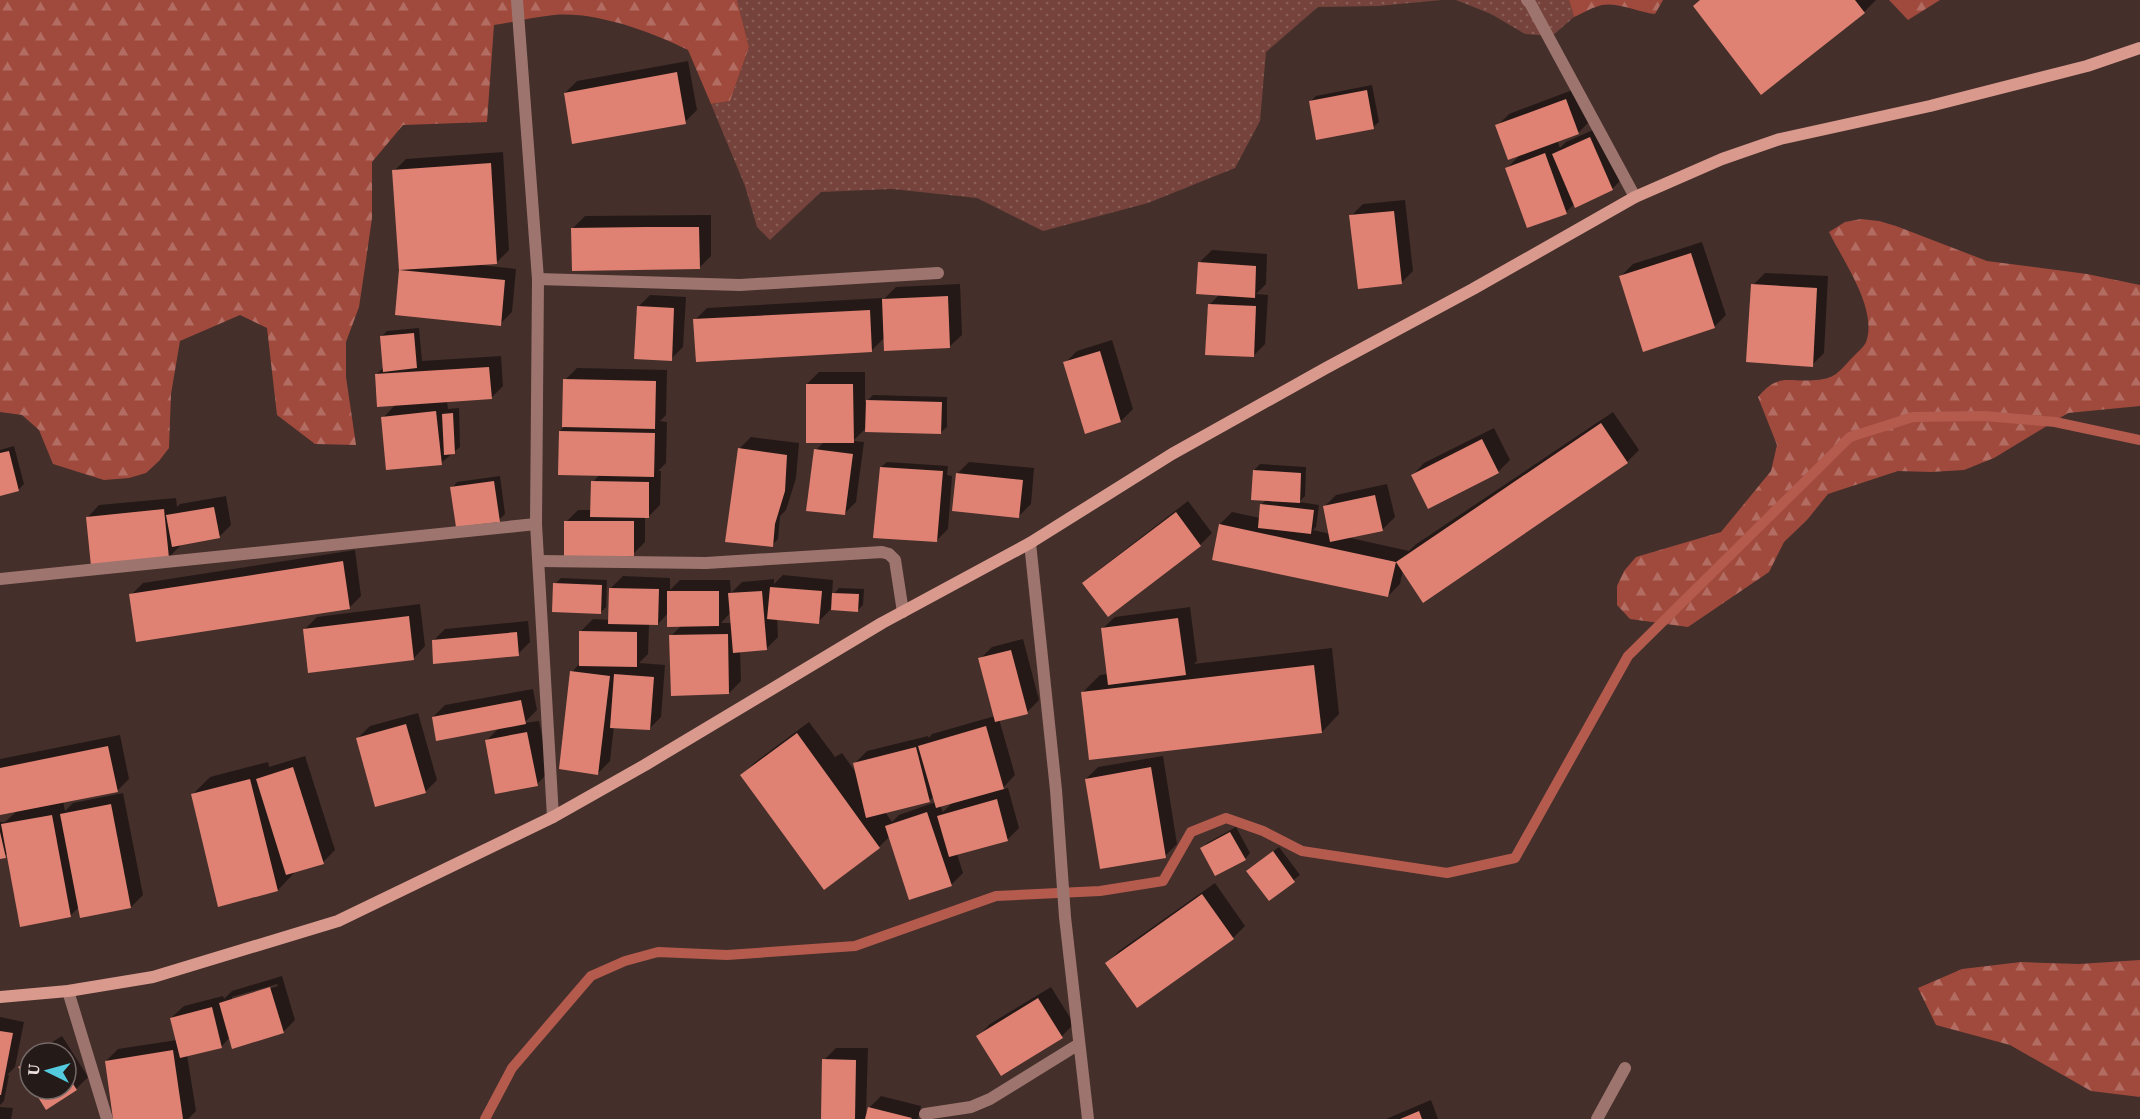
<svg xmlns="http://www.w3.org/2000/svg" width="2140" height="1119" font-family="'Source Serif 4',serif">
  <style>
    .grass { fill: url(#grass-dots) }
    .forest { fill: url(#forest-firs) }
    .shadow { fill: #0007; fill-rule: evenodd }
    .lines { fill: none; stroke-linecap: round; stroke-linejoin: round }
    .stream { stroke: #b45b4e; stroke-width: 10 }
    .building { fill: #df8273 }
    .lane { stroke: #9e756e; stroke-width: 12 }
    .street { stroke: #9e756e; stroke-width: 12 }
    .secondary { stroke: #d9998d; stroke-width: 12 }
  </style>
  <defs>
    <pattern id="grass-dots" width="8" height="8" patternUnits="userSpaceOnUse" patternTransform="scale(1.5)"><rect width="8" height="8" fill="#75433b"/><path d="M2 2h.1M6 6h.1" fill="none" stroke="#895e57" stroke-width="1.8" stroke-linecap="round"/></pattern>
    <pattern id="forest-firs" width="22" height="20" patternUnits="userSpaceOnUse" patternTransform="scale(1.5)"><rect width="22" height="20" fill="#a04a3d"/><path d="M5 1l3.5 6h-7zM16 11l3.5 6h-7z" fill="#b26c62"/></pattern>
  </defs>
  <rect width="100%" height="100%" fill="#442f2b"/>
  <g class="grass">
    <polygon points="737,0 1442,0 1378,6 1318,7 1266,52 1260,121 1235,168 1148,203 1043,231 977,198 892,189 821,192 770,240 757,227 745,186 711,104 730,101 749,47"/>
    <polygon points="1456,0 1569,0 1574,17 1552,36 1525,34 1491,14"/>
  </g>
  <g class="forest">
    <path d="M0,0h737l12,47 -19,54 -19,3 -23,-54c-36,-18 -93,-39 -134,-35 -20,2 -40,7 -60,10l-7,97 -84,3 -31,37v56l-7,49 -6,40 -13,35v35l10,68 -41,-1 -38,-29 -10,-87 -27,-13 -60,26 -9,53 -2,54 -10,13 -13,12 -17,5 -25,2 -51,-16 -14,-34 -17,-15 -22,-3z"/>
    <path d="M1569,0h94l-8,14c-17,-2 -38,-12 -53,-9 -9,2 -19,8 -28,12z"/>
    <polygon points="1889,0 1940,0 1908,20"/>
    <path d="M1861,219l18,2 17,5 91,35 100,13 53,11v121l-72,7 -74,45 -30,12 -33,2 -33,-1 -70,23 -21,26 -23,22 -15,30 -81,55 -58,-8 -13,-14v-19l7,-15 12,-14 85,-25 50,-61 6,-26 -19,-48c21,-25 30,-14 58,-17 18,-1 23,-8 34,-20 5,-6 16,-14 17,-21 9,-33 -24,-78 -38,-107l16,-10z"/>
    <polygon points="2140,960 2140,1097 2091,1091 2010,1045 1936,1025 1918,988 1962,969 2021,962 2079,964"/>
  </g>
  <g class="shadow">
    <polygon points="1701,0 1876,0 1864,12"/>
    <polygon points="688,61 697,110 685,122 565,93 577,81"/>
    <polygon points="1372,85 1379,122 1373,127 1310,102 1316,96"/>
    <polygon points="1578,88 1590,121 1578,133 1557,140 1560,148 1566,142 1602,126 1624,177 1612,189 1575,203 1566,212 1507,168 1522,153 1497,126 1509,114"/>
    <polygon points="503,152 509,250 497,262 480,263 480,265 516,269 512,312 500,324 400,270 394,171 406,159"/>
    <polygon points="1405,200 1413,271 1401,283 1351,216 1363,204"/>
    <polygon points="711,215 711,256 699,268 573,228 585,216"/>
    <polygon points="1702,242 1726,315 1714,327 1621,276 1633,264"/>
    <polygon points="1212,250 1267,254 1266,284 1256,294 1268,295 1265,344 1253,356 1209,305 1220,294 1200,262"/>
    <polygon points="1765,273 1828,276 1824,353 1812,365 1753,285"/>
    <polygon points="960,284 962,335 949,347 885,337 871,351 695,320 707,308 882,298 882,301 896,287"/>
    <polygon points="650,295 686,297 683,347 671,359 638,307"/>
    <polygon points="419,328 422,361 501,356 503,386 491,398 447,401 448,409 459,408 460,447 441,463 383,418 396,404 376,375 384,367 381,337 387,331"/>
    <polygon points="1112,340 1133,409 1121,421 1065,363 1077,351"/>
    <polygon points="577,368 667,370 666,415 660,421 667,422 666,463 658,471 661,471 660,505 648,517 645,517 645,542 633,554 566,522 578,510 592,510 593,482 600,474 560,431 566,425 565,380"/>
    <polygon points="819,372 865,372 865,403 873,395 947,397 947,427 941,432 866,428 853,441 864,442 856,502 844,514 816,450 824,442 807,384"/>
    <polygon points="1613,412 1639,450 1627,462 1403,570 1400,584 1388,596 1220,524 1232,512 1260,518 1262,504 1266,500 1254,470 1260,464 1306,467 1305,496 1299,502 1319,505 1316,527 1313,530 1330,534 1324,507 1336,495 1387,484 1395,517 1383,529 1346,537 1409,551 1415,545"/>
    <polygon points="1494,428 1510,460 1498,472 1413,475 1424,463"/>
    <polygon points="751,437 799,443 796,478 786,510 780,516 778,539 772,545 739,449"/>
    <polygon points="14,446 24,484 18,490 0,495 0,450"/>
    <polygon points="887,462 948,466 947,475 952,476 948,529 936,541 881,467"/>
    <polygon points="969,462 1034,468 1031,504 1019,516 957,474"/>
    <polygon points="500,476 505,514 499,520 452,488 457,482"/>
    <polygon points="226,496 231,525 219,537 181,545 169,557 87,518 99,505 176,498 177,507 180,504"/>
    <polygon points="1188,501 1212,533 1200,545 1084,584 1096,572"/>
    <polygon points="355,550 361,596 349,608 131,595 143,583"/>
    <path d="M783,575l50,5 -1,16 7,-8 25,1 -1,16 -5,5 -27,-1 -13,13 -41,-4 1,19 -12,12 -26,2 1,30 -12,12 -58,-57 11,-11 -14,-12 -10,11h-9l-1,30 -9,9 26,2 -4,52 -12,12 -35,-3 -4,35 -12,12 -26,-101 8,-9 1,-32 12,-12 17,1 1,-32 12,-12 47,2v12l10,-10h50l1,13 11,-11 32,-3v5zM731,612l1,11h-11z"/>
    <polygon points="561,578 607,580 606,607 600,613 555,584"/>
    <polygon points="420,604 425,646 413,659 305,629 317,617"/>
    <polygon points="1190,607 1197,661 1194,664 1332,648 1339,714 1322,732 1082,693 1100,675 1108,674 1102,629 1115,617"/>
    <polygon points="528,621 530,642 518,654 433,641 445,629"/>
    <path d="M1023,639l16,61 -12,12 -28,7 16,56 -14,15 7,-2 11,40 -12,12 -50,14 6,19 -12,12 -61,-49 -11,11 -55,41 -82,-113 12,-12 55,-41 26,35 7,-4 15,21 -2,-11 12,-12 61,-15 1,2 3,-4 63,-18 -15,-57 12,-12zM934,796l2,6 -37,13 -7,7 -7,-10 44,-11zM953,802l-10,10 -3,-7z"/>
    <polygon points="533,689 537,710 524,723 539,721 549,772 537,784 487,740 500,727 433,717 445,705"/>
    <polygon points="418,713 437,780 425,792 358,738 370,726"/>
    <polygon points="120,735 129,779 117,791 63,801 65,811 73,803 123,793 143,895 131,907 79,907 70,916 8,854 0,857 0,822 5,822 17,811 0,814 0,759"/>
    <polygon points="305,756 335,850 323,862 295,872 278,890 192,795 210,777 268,762 269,767"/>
    <polygon points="1163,756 1177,844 1165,856 1086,779 1098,767"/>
    <polygon points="1236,827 1250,853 1245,859 1202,849 1207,843"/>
    <polygon points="1279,847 1300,875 1269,899 1254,866"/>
    <polygon points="1215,883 1245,926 1233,938 1107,963 1119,951"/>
    <path d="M282,976l13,44 -12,12 -53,5 -9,10 -34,8 9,56 -8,8h-73l-9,-58 12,-12 59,-9 -6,-22 13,-12 39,-10 1,3 8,-8zM277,984l1,2 -46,14v-3z"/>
    <polygon points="1051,987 1074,1024 1062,1036 978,1036 990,1024"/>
    <polygon points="0,1017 24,1022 15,1067 7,1075 9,1075 4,1101 0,1105"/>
    <polygon points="62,1036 88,1077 76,1089 47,1108 34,1089 66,1089 66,1053 35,1053"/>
    <polygon points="836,1048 868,1048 866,1114 869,1108 881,1096 921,1106 918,1119 822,1119 824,1060"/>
    <polygon points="1431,1100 1438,1119 1386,1119"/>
    <polygon points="0,1107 13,1108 11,1119 0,1119"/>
  </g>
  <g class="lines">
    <polyline class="stream" points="485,1119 512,1068 591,976 625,961 658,952 727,955 855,946 996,896 1100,891 1163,881 1191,832 1226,818 1263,831 1302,851 1447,873 1515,858 1628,656 1850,437 1913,417 1984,416 2055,422 2140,440"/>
  </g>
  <g class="building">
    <polygon points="1700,0 1855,0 1865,13 1761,95 1693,6"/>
    <polygon points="677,72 686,124 572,144 564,93"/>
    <polygon points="1367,90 1374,129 1316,140 1309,101"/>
    <polygon points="1566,99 1579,134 1508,160 1495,125"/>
    <polygon points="1590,137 1613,190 1575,208 1552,154"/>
    <polygon points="1545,153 1567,214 1527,228 1505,168"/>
    <polygon points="491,163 497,264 399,270 392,170"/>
    <polygon points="1394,211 1402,284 1358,289 1349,215"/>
    <polygon points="646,227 699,227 700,269 572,271 571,228"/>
    <polygon points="1691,253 1715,328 1643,352 1619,276"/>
    <polygon points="1198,262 1256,266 1255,298 1196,294"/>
    <polygon points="399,270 505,280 501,326 395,315"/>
    <polygon points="1751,284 1817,288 1813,367 1746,362"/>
    <polygon points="948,296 950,348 884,351 882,299"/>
    <polygon points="1208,304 1256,306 1254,357 1205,355"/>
    <polygon points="637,306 674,308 672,361 634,359"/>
    <polygon points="870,310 872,352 696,362 693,319"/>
    <polygon points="414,333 417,368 383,372 380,336"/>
    <polygon points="1100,351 1121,422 1085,434 1063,362"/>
    <polygon points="489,367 492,399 377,407 375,374"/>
    <polygon points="563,379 656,381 655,429 562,427"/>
    <polygon points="806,384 853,384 854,443 806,443"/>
    <polygon points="866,400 942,402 941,434 865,432"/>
    <polygon points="436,411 442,465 386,470 381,417"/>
    <polygon points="453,413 455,454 444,455 442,414"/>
    <polygon points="1601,423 1628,463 1423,603 1396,562 1388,597 1212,560 1219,524 1396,562"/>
    <polygon points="559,431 655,433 654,477 558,475"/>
    <polygon points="1482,439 1499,473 1428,509 1411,475"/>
    <polygon points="738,448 787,455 785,491 775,524 773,547 725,542"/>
    <polygon points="814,449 853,454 845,515 806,511"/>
    <polygon points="9,451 19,491 0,496 0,453"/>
    <polygon points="880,467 943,471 937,542 873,538"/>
    <polygon points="1253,470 1301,473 1300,503 1251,500"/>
    <polygon points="956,473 1023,480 1019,518 952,511"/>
    <polygon points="494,481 500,522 456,527 450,487"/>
    <polygon points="591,481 649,482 649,518 590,517"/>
    <polygon points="1375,495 1383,531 1330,542 1323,506"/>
    <polygon points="1260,504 1314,510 1311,534 1258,528"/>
    <polygon points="214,507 220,538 172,547 166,515"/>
    <polygon points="164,509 169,558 91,566 86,517"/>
    <polygon points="1176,512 1201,546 1108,617 1082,583"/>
    <rect x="564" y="521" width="70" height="35"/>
    <polygon points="343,561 350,609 136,642 129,594"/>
    <polygon points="553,583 602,585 601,614 552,612"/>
    <polygon points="770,587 822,591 819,624 767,619"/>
    <polygon points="609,588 659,589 658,625 608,624"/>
    <polygon points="667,591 719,591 719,626 667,627"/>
    <polygon points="762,591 767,650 733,653 728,593"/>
    <polygon points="832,593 859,594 858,612 831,610"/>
    <polygon points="409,616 414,660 308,673 303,629"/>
    <polygon points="1178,618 1186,675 1108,685 1101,628"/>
    <polygon points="579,631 637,632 637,667 579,666"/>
    <polygon points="517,632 519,656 433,664 432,640"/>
    <polygon points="728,634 729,694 671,696 669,635"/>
    <polygon points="1011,650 1028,714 995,722 978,658"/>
    <polygon points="1314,665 1322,733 1089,760 1081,692"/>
    <polygon points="570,671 610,676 598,775 559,769"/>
    <polygon points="614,674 654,677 650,730 610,728"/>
    <polygon points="521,700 526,724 436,741 432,717"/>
    <polygon points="406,724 426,793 375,807 356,738"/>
    <polygon points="986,726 1004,789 936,808 918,746"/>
    <polygon points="527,732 538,786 495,794 485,740"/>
    <polygon points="797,733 880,848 824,890 740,775"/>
    <polygon points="108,746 118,792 0,815 0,768"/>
    <polygon points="916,747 930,802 866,818 853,763"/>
    <polygon points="293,767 324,864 286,875 256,779"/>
    <polygon points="1151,767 1166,858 1100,869 1085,779"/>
    <polygon points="250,779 278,891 218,907 191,794"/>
    <polygon points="997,799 1008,841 949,857 937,816"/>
    <polygon points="111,804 131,908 80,918 60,814"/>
    <polygon points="927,812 952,886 909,900 885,826"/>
    <polygon points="52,815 71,917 20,927 1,824"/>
    <polygon points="0,832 6,858 0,859"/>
    <polygon points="1230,832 1246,860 1215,876 1200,848"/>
    <polygon points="1273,851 1295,882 1269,901 1246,871"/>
    <polygon points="1202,894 1234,939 1137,1008 1105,963"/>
    <polygon points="270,987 284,1033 232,1049 219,1003"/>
    <polygon points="1038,998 1063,1038 1001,1076 976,1036"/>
    <polygon points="212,1007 222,1048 180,1058 170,1018"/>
    <polygon points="0,1031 13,1033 1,1095 0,1095"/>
    <polygon points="173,1050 183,1119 113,1119 105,1061"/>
    <polygon points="30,1059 30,1085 18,1067"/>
    <polygon points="822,1059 856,1060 855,1119 821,1119"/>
    <polygon points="66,1073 77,1090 46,1110 33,1089 66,1089"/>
    <polygon points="868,1107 912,1118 911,1119 865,1119"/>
    <polygon points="1419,1111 1422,1119 1400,1119"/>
  </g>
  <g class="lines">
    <polyline class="lane" points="925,1114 971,1107 990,1099 1079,1044"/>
    <g class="street">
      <polyline points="517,0 538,279 536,524 553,817"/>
      <polyline points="1527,0 1530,3 1635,197"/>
      <polyline points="538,279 740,285 938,273"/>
      <polyline points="1030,543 1056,790 1065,917 1088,1119"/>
      <polyline points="539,561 706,563 882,552 889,554 895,560 903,612"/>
      <polyline points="0,579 536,524"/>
      <polyline points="68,991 107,1119"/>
      <polyline points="1597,1119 1625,1068"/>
    </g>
    <polyline class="secondary" points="0,997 68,991 153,977 338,921 553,817 645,765 882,623 1030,543 1172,454 1326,368 1473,289 1635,197 1722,159 1780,139 1930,106 2087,66 2140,48"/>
  </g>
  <g transform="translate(48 1071) rotate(275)"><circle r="28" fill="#241a18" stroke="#756a67" stroke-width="1.5"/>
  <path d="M0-4.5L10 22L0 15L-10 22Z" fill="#54cade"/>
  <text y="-9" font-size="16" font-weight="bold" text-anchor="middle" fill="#efe1de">U</text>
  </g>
</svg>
